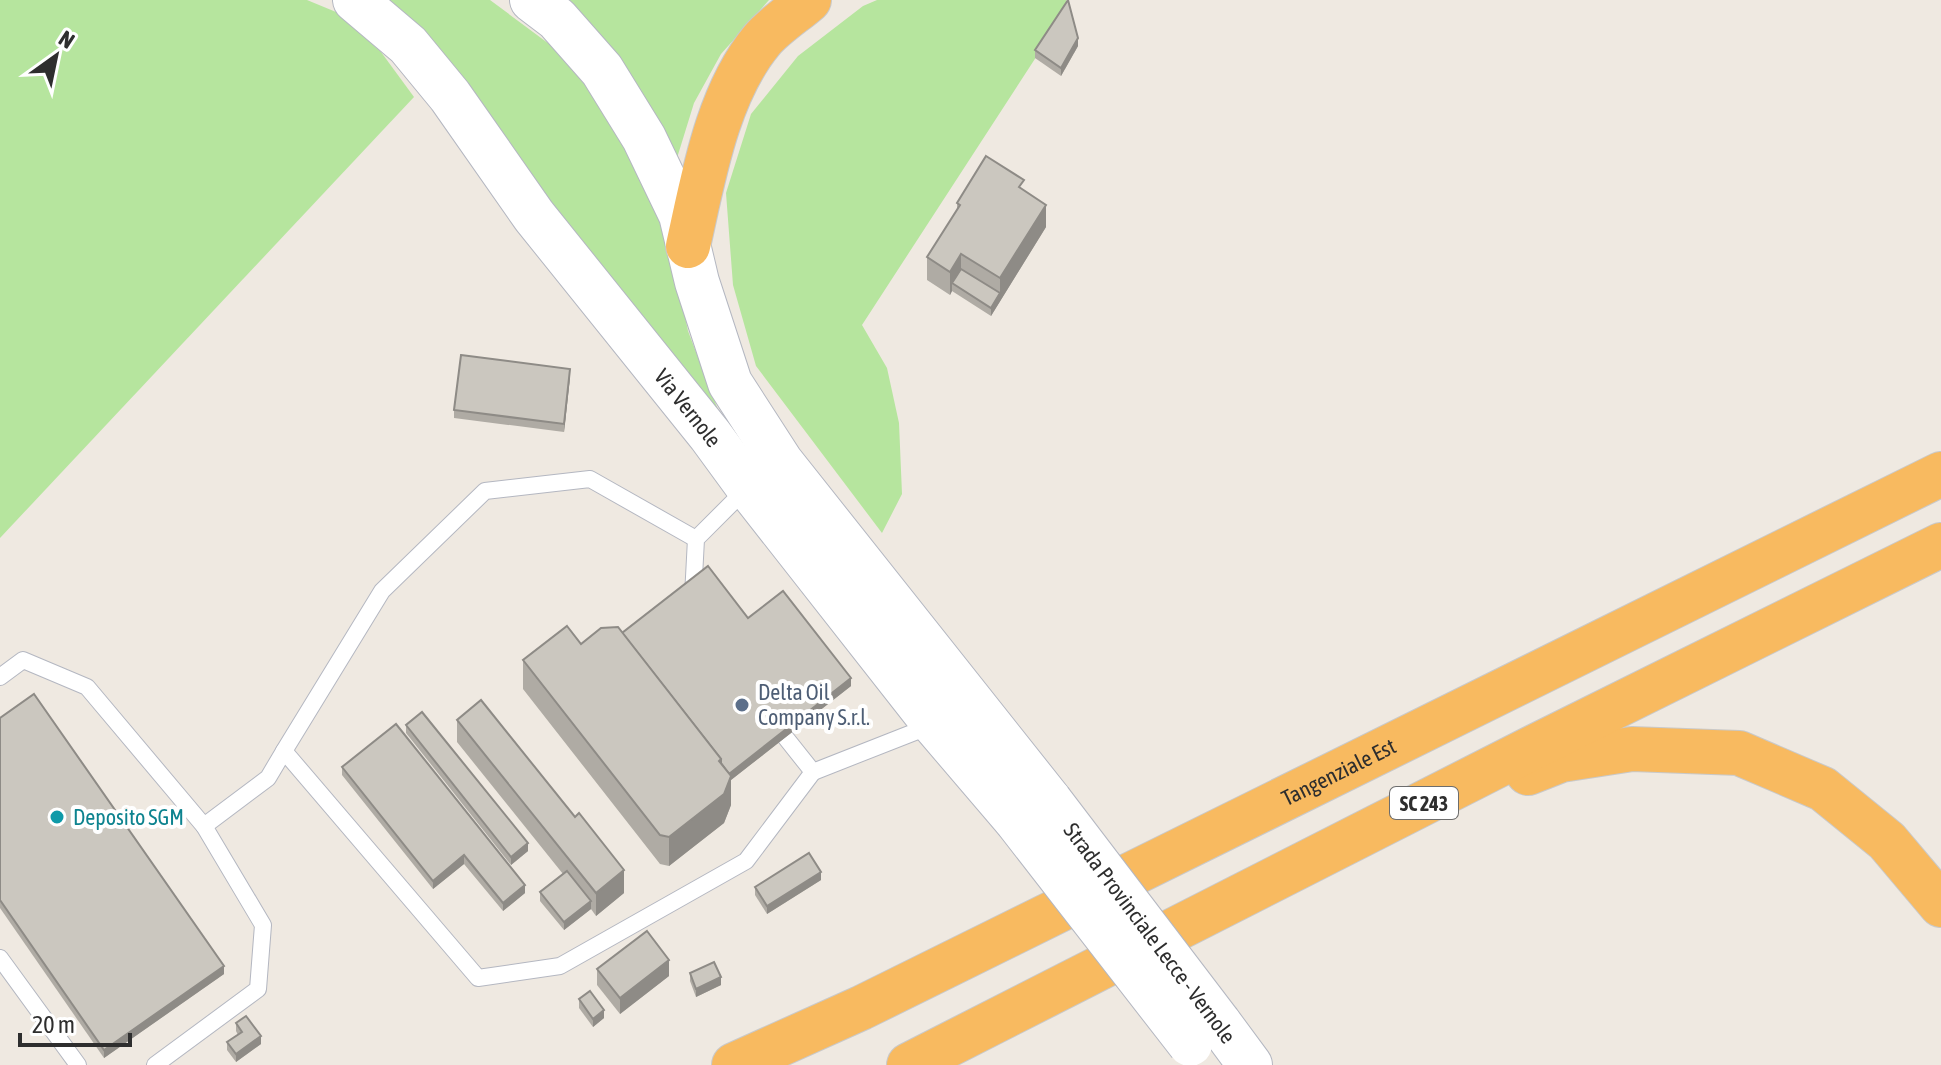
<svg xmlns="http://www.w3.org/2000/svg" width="1941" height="1065" font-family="'Asap Condensed',sans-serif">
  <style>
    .green { fill: #b6e59e }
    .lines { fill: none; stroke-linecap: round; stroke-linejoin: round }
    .service-casing { stroke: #b4b7c1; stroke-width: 18 }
    .secondary-casing { stroke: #b4b7c1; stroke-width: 46 }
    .trunk-casing { stroke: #c9c9c9; stroke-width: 46 }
    .service { stroke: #fff; stroke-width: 16 }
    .secondary { stroke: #fff; stroke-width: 44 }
    .trunk { stroke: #f8ba60; stroke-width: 44 }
    .secondary-bridge-casing { stroke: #b4b7c1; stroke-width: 46; stroke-linecap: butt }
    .secondary-bridge { stroke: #fff; stroke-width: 44 }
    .wall { fill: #afaba4 }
    .shaded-wall { fill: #8e8b86 }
    .building { fill: #cbc7bf; stroke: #8e8b86; stroke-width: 2 }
    .service-dot { fill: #5c6f8a; stroke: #fff; stroke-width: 3 }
    .culture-dot { fill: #0f9aa8; stroke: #fff; stroke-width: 3 }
    .labels { text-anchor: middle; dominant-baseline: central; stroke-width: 8; stroke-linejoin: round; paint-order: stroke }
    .shield { fill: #fff; stroke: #6d6d6d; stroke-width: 2 }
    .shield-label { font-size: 20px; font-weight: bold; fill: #2e2e2e }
    .street-label { font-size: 22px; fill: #2e2e2e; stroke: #fff }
    .service-label { font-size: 22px; fill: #4e5e75; stroke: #fff; text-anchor: start }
    .culture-label { font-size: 22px; fill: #0d838f; stroke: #fff; text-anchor: start }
  </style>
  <rect width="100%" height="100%" fill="#efe9e1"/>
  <g class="green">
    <polygon points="0,0 307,0 336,12 381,52 414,97 0,538"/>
    <polygon points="388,0 490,0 564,55 604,106 648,183 673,258 688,331 720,415"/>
    <polygon points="567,0 769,0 721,54 694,103 677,158"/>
    <polygon points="877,0 1066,0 1068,8 862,325 887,368 899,423 902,494 882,533 756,366 733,285 726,193 751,114 798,56 863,6"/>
  </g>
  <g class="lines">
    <defs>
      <g id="service">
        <polyline points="696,539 590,479 485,491 382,591 284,751 478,978 560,966 746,861 813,772"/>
        <polyline points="693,596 696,539 747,488"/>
        <polyline points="0,677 23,660 87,687 204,826 268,778 284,751"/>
        <polyline points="774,723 813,772 930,726"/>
        <polyline points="0,958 78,1065"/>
        <polyline points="155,1065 258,989 263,925 204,826"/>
      </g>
      <g id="secondary">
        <path id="s1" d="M355,0l53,45 42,51 84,120 176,219 38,52 186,237 82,96"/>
        <polyline points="532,0 557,19 602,70 644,138 681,215 697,282 730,383 781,462 1050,801"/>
        <polyline points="1219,1023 1250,1065"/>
      </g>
      <g id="trunk">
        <path d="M688,246c15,-67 29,-152 74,-206 13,-15 32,-27 47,-40"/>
        <polyline points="1528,773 1561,760 1632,749 1739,753 1823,789 1887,841 1941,905"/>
        <path id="s2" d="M734,1065l127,-57 1080,-534"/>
        <polyline points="909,1065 1530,749 1941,545"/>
      </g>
    </defs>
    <use href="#service" class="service-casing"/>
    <use href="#secondary" class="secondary-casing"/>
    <use href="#trunk" class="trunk-casing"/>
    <use href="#service" class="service"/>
    <use href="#secondary" class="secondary"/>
    <use href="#trunk" class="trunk"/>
    <defs>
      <g id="secondary-bridge">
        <polyline points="1050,801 1219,1023"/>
        <polyline points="1016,820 1190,1044"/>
      </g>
    </defs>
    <use href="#secondary-bridge" class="secondary-bridge-casing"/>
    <use href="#secondary-bridge" class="secondary-bridge"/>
  </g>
  <g class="wall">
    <polygon points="1078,46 1061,76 1035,58 1035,50"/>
    <polygon points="1024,190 1046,227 991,316 952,291 950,295 927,280 927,257 957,210 957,203"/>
    <polygon points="570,377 564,432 454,418 454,410"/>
    <polygon points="622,633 851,686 731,780 731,805 724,823 669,866 660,864 523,689 523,660"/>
    <polygon points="0,718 224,974 104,1058 0,908"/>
    <polygon points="457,720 624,893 596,916 591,909 564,930 540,901 540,892 563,874 457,742"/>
    <polygon points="406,725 528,851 511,865 406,733"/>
    <polygon points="342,767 525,893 503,911 464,864 433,889 342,775"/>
    <polygon points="821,880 767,914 755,895 755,887"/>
    <polygon points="597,969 669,976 620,1014 597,985"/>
    <polygon points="690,973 721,985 696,997 690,981"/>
    <polygon points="579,999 604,1018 593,1027 579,1008"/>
    <polygon points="236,1023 261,1044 236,1062 227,1050 227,1042 238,1035 236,1031"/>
  </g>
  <g class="shaded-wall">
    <polygon points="1078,38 1078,46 1061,76 1061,68"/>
    <polygon points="1046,205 1046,227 991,316 991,308 1000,293 1000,278"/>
    <polygon points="961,254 961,277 952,283 952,291 950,295 950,272"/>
    <polygon points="570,369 570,377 564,432 564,424"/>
    <polygon points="851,678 851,686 731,780 731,805 724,823 669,866 669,837 721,780"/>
    <polygon points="528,843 528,851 511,865 511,857"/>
    <polygon points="464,855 464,864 433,889 433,881"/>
    <polygon points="624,870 624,893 596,916 596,893"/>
    <polygon points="821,872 821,880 767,914 767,906"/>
    <polygon points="525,885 525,893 503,911 503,903"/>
    <polygon points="591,901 591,909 564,930 564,922"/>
    <polygon points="669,960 669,976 620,1014 620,998"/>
    <polygon points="224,966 224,974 104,1058 104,1050"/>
    <polygon points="721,977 721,985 696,997 696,989"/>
    <polygon points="604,1010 604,1018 593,1027 593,1019"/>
    <polygon points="261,1036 261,1044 236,1062 236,1054"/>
  </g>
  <g class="building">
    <polygon points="1068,0 1078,38 1061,68 1035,50"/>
    <polygon points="986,156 1024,180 1019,187 1046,205 1000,278 961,254 950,272 927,257 960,205 957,203"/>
    <polygon points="961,269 1000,293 991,308 952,283"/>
    <polygon points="461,355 570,369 564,424 454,410"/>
    <polygon points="708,566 748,618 783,591 851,678 729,774 721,763 721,759 622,633"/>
    <polygon points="567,626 581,644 601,628 618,627 721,759 719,761 731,776 724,794 669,837 660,835 523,660"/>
    <polygon points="34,694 224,966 104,1050 0,900 0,718"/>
    <polygon points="481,700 575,817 579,813 624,870 596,893 457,720"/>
    <polygon points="422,712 528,843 511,857 406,725"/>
    <polygon points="396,724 525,885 503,903 464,855 433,881 342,767"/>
    <polygon points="809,853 821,872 767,906 755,887"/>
    <polygon points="567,871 591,901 564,922 540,892"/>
    <polygon points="647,931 669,960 620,998 597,969"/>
    <polygon points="714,962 721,977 696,989 690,973"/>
    <polygon points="590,991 604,1010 593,1019 579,999"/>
    <polygon points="246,1016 261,1036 236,1054 227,1042 242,1032 236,1023"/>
  </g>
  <circle class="service-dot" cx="742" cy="705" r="8"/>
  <circle class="culture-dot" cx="57" cy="817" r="8"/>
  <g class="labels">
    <rect class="shield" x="1390" y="787" width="68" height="32" rx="6"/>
    <g class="shield-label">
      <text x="1424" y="803">SC 243</text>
    </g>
    <g class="street-label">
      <text stroke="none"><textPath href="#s1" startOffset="528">Via Vernole</textPath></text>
      <text stroke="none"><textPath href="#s2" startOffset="672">Tangenziale Est</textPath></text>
      <text transform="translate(1150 933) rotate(53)">Strada Provinciale Lecce - Vernole</text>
    </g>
    <g class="service-label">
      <text x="758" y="692">Delta Oil<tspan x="758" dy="25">Company S.r.l.</tspan></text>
    </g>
    <g class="culture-label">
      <text x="73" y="817">Deposito SGM</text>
    </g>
  </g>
  <g transform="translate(56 56) rotate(33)" stroke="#ffffff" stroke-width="6" paint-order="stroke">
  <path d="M0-6L14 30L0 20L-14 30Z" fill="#2e2e2e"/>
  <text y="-12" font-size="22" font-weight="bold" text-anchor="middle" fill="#2e2e2e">N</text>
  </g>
  <path d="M20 1033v12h110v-12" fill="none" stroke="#2e2e2e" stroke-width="4"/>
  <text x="32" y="1033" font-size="24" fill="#2e2e2e" stroke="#ffffff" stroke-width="6" paint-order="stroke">20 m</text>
</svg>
